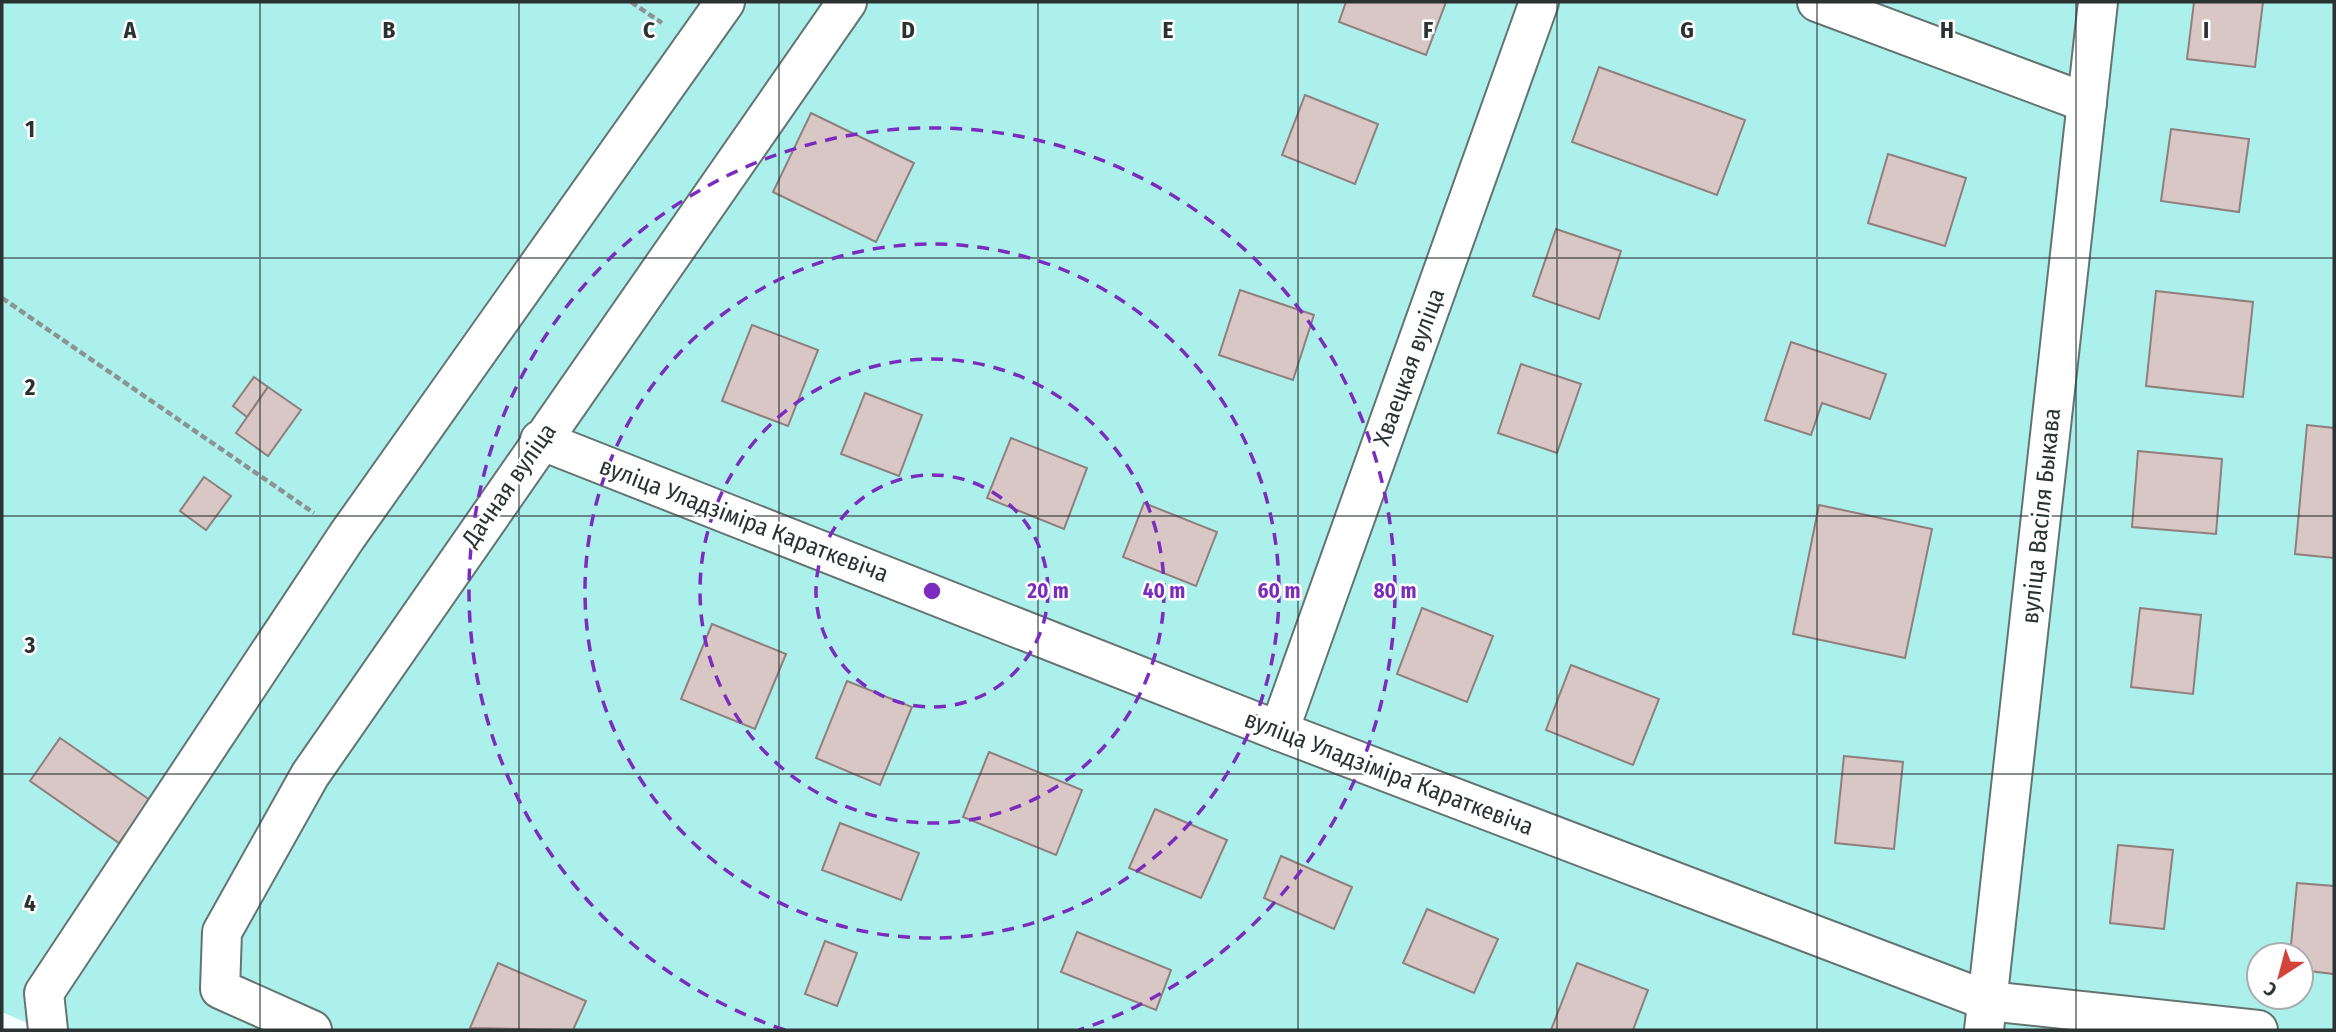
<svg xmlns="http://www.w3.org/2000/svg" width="2336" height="1032" font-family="'Fira Sans Condensed',sans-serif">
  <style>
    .green { fill: #abf0eb; fill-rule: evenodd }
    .building { fill: #d8c7c4; stroke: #8f7f7d; stroke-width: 2 }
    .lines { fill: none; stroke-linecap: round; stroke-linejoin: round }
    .minor-casing { stroke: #647472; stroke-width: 42 }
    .path { stroke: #8b9493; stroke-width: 4.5; stroke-dasharray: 7 3.5; stroke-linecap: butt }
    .minor { stroke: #fff; stroke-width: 38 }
    .grid { fill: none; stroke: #2b3232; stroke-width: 2; stroke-opacity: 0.55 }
    .ring { fill: none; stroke: #7b2cbf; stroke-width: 3.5; stroke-dasharray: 12 9 }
    .labels { text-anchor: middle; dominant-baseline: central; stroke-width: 5; stroke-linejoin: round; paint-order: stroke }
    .street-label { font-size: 24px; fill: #2b3232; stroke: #fff }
    .grid-label { font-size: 23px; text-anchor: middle; font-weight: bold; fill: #2b3232; stroke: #fff; stroke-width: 5; stroke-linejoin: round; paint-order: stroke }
    .centre { fill: #7b2cbf; stroke: #fff; stroke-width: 3.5 }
    .ring-label { font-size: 21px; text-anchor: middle; font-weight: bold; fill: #7b2cbf; stroke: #fff; stroke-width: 5; stroke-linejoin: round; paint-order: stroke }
  </style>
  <rect width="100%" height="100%" fill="#f3fefd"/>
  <path class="green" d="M2,2h2332v1028h-2290l-42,-18zM2259,955h42v42h-42z"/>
  <g class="building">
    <polygon points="1346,2 1446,2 1426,55 1339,22"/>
    <polygon points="2194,2 2263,2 2255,67 2187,59"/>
    <polygon points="1599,67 1745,120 1717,195 1572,142"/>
    <polygon points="1305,95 1378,124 1355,184 1282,155"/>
    <polygon points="811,113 914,163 876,242 773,192"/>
    <polygon points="2171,129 2249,139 2239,212 2161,201"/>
    <polygon points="1888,154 1966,178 1945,246 1868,223"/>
    <polygon points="1556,229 1621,251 1599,319 1533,296"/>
    <polygon points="1240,290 1314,315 1293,380 1219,355"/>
    <polygon points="2156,291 2253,302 2243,397 2146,386"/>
    <polygon points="752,325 818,350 788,426 722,401"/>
    <polygon points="1791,342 1886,374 1870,419 1822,403 1811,435 1765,420"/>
    <polygon points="1521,364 1581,384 1557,453 1498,433"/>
    <polygon points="254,377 268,387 247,417 233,406"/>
    <polygon points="268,387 301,410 268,456 236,433"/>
    <polygon points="865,393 922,415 899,476 841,454"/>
    <polygon points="2307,425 2334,428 2334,558 2295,554"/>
    <polygon points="1011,438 1087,468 1064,529 987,498"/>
    <polygon points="2138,451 2222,459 2216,534 2132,527"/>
    <polygon points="204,477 231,496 206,530 180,511"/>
    <polygon points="1144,503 1217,532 1196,586 1123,557"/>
    <polygon points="1819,505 1932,529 1905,658 1793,634"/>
    <polygon points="1422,608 1493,636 1467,702 1397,674"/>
    <polygon points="2140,608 2201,615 2193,694 2131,687"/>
    <polygon points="712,624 786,654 755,729 681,699"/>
    <polygon points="1571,665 1659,699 1633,765 1546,730"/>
    <polygon points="847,681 912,707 880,785 816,758"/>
    <polygon points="60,738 150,800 119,843 30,781"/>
    <polygon points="989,752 1082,790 1056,855 963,817"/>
    <polygon points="1844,756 1903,762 1894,849 1835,843"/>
    <polygon points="1155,809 1227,840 1201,898 1129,868"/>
    <polygon points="840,823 919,853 901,900 822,870"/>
    <polygon points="2118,845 2173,850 2164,929 2110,923"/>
    <polygon points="1281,856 1352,887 1334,929 1264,898"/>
    <polygon points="2297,883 2334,886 2334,974 2301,970 2301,955 2290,955"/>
    <polygon points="1427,909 1498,939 1474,993 1403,963"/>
    <polygon points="1077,932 1171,970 1156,1010 1061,972"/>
    <polygon points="825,941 857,953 837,1006 805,994"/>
    <polygon points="498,963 586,1001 573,1030 470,1028"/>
    <polygon points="1577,963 1648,990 1633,1030 1551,1030"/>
  </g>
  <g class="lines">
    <defs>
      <g id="minor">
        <polyline points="1817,2 2087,103"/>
        <polyline points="540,440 1279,731 1988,1001 2258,1030"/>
        <polyline points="1279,731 1539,2"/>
        <polyline points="48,1030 44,993 347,536 725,2"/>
        <polyline points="312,1030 220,989 222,932 310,775 847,2"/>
        <polyline points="1984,1030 2098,2"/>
      </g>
    </defs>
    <use href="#minor" class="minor-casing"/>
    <g class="path">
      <polyline points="631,2 662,23"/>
      <polyline points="2,298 314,513"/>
    </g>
    <use href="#minor" class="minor"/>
  </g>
  <path class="grid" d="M260,2v1028M519,2v1028M779,2v1028M1038,2v1028M1298,2v1028M1557,2v1028M1817,2v1028M2076,2v1028M2,258h2332M2,516h2332M2,774h2332"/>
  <g class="ring">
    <circle cx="932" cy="591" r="116"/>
    <circle cx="932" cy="591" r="232"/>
    <circle cx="932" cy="591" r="347"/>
    <path d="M785 1030A463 463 0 1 1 1079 1030"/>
  </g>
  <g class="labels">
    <g class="street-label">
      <text transform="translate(1409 367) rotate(-70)">Хваецкая вуліца</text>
      <text transform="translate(509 485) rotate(-55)">Дачная вуліца</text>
      <text transform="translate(2041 516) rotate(-84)">вуліца Васіля Быкава</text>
      <text transform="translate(744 520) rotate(21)">вуліца Уладзіміра Караткевіча</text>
      <text transform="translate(1389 773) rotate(21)">вуліца Уладзіміра Караткевіча</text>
    </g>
  </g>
  <g class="grid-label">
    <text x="130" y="38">A</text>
    <text x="389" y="38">B</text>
    <text x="649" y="38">C</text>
    <text x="908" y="38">D</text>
    <text x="1168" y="38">E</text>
    <text x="1428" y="38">F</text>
    <text x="1687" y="38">G</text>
    <text x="1947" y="38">H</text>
    <text x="2206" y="38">I</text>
    <text x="30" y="137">1</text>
    <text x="30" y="395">2</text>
    <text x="30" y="653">3</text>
    <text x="30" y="911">4</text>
  </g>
  <circle cx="932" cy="591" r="10" class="centre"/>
  <g class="ring-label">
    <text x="1048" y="598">20 m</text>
    <text x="1164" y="598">40 m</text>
    <text x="1279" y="598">60 m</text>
    <text x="1395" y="598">80 m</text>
  </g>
  <rect width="2336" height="1032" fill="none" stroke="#2b3232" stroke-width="7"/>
  <g transform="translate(2280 976) rotate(216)"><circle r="33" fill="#ffffff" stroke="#aaadad" stroke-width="2"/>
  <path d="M0-5L12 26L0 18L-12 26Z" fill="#d2443a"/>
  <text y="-10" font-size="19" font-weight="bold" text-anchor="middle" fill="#2b3232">С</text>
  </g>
</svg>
